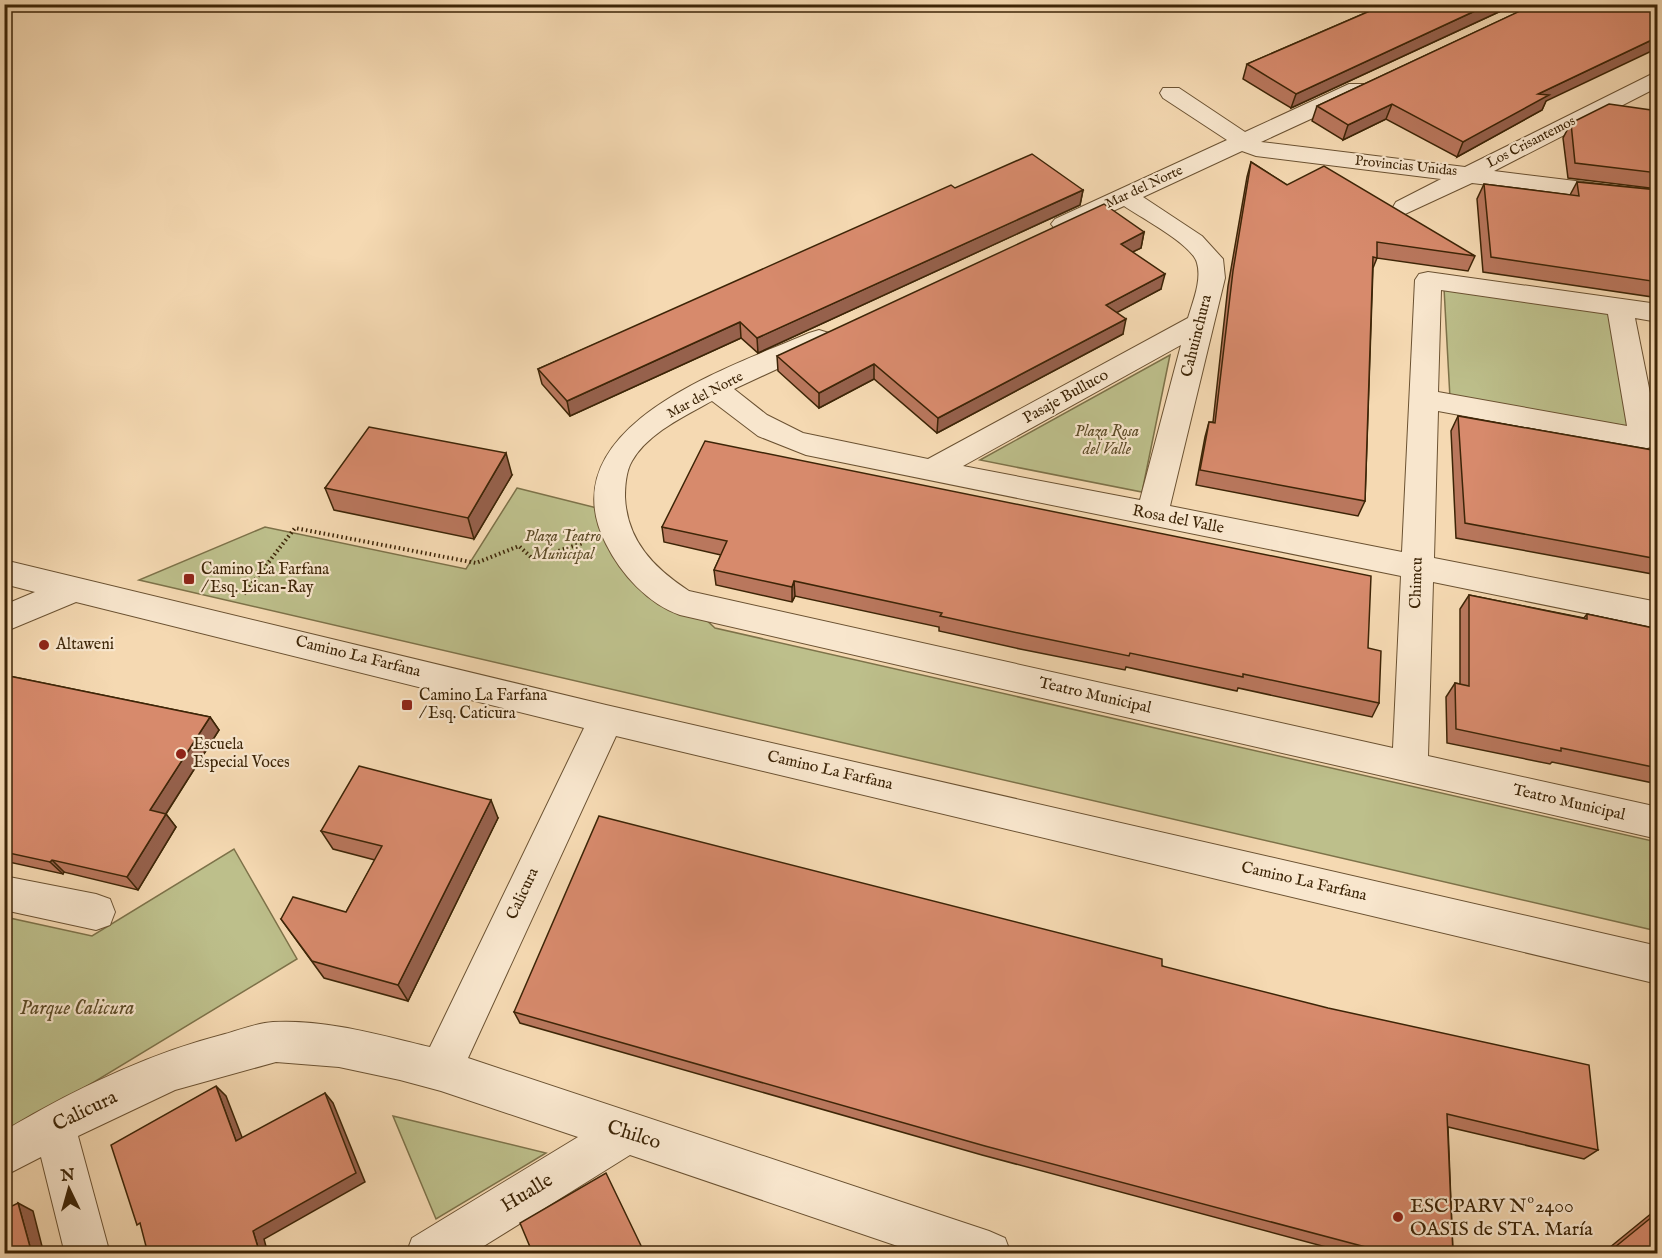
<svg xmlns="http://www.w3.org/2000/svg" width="1662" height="1258" font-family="'IM FELL English',serif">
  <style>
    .green { fill: #bdbf8b; stroke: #7d7249; stroke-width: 1.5 }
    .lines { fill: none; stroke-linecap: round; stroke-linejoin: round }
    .minor-casing { stroke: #6b5232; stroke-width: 2 }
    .path { stroke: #3d2507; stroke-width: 4; stroke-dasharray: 1.5 3; stroke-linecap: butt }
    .minor { fill: #f8e6cd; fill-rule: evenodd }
    .wall { fill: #b9775d; stroke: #3d2507; stroke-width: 1.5 }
    .shaded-wall { fill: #96614c; stroke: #3d2507; stroke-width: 1.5 }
    .building { fill: #d78a6c; stroke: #3d2507; stroke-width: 1.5 }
    .poi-dot { fill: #8f2418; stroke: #f8e6cd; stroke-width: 2 }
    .labels { text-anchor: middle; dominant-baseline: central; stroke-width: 4.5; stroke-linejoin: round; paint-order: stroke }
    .far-street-label { font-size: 14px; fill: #3d2507; stroke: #f8e6cd }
    .street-label { font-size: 16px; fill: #3d2507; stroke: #f8e6cd }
    .park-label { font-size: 16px; font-style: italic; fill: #5d4c28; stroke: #f8e6cd }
    .poi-label { font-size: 16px; fill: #3d2507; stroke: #f8e6cd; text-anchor: start }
    .near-park-label { font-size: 20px; font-style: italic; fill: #5d4c28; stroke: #f8e6cd }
    .near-street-label { font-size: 20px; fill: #3d2507; stroke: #f8e6cd }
    .near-poi-label { font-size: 20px; fill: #3d2507; stroke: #f8e6cd; text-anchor: start }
  </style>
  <rect width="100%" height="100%" fill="#f5d9b2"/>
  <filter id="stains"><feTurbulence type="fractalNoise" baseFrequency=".00333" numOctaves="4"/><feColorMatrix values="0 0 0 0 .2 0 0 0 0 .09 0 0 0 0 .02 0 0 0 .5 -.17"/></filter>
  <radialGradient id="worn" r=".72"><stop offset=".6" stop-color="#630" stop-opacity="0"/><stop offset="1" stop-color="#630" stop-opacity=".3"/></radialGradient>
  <g class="green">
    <polygon points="1444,288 1614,312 1633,427 1450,398"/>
    <polygon points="1170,355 1142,492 980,460"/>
    <polygon points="517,488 621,514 647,565 715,628 1657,842 1657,931 139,580 265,527 466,569"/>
    <polygon points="234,849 297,959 5,1136 5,917 92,936"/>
    <polygon points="393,1116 546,1153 436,1219"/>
  </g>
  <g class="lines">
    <defs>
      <g id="minor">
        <path d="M1658,71v16l-164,84 164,20v14l-186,-22 -67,31 -9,-2 -3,-5 3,-5 45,-23 -185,-23 -14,-5 -99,46 59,39 21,23 2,19 -55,228 232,46 13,-272 4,-6 9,-2 230,32v18l-23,-4 23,115 -4,13 -10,3 -206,-38 -4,147 224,44v26l-225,-46 -5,174 230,51v32l-978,-224c-32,-11 -59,-41 -74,-71 -60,-118 125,-177 203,-211l10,-3 10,3 4,6 -4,6 -95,44 33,26 36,18 125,26 260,-141c5,-17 14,-38 9,-55 -4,-18 -57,-46 -73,-57l-51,23 -9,3 -9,-3 -4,-5 4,-5 172,-79 -64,-42 -3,-5 3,-5h16l66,44 104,-48h16l3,5 -3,5 -104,48 204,25zM1441,290l167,24 19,112 -189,-34zM1181,345l-41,155 -177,-34zM712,401l46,35 48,19 595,121 -8,172 -704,-157c-35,-23 -62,-50 -64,-94 0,-11 1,-26 7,-36 16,-28 53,-45 80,-60z"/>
        <path d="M4,560l602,145 1052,241v38l-1042,-248 -148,322 521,173 16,7 6,16h-90l-291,-99 -159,99h-65l6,-16 166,-101 -137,-46 -41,-11 -61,-13 -63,-5 -101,28 -97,46 32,118h-45l-24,-97 -37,19v-45c69,-41 143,-77 221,-97 15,-4 32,-11 48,-12 53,-3 107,13 157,25l154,-319 -508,-126 -72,30v-27l31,-13 -31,-8z"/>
        <polygon points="4,876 96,894 110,899 115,912 110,925 96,930 4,910"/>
      </g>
    </defs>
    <use href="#minor" class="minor-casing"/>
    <polyline class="path" points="244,594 295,528 476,563 519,546 533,559 583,543"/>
    <use href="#minor" class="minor"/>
  </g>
  <g class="wall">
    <polygon points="1386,4 1516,4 1291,108 1243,79 1247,64"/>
    <polygon points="1535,4 1546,101 1542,110 1457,157 1386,119 1343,140 1312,121 1317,106"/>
    <polygon points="1658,111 1658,189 1568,178 1563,138 1571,123"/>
    <polygon points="1251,162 1287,185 1475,256 1468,271 1377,258 1373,268 1365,501 1358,516 1196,485 1205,437 1209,422 1213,422 1228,286 1247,177"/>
    <polygon points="1577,182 1658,190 1658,302 1652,301 1652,297 1483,272 1477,199 1484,184 1570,195"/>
    <polygon points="955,188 1083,190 1080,205 758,353 741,338 570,416 542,384 538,369"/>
    <polygon points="1144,232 1141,248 1132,252 1161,289 1117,312 1123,334 937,433 874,379 819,408 778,371 777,356"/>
    <polygon points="1458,416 1658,451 1658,575 1456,538 1451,431"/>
    <polygon points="512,475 474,539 334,510 325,488"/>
    <polygon points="662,527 1368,648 1379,703 1372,717 1238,688 1237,691 1126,667 1125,670 1020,649 939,631 939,627 795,596 792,602 716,585 714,570 721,555 664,542"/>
    <polygon points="1469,595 1584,618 1587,614 1658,629 1658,784 1552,762 1550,764 1447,743 1446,697 1455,683 1460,684 1460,609"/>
    <polygon points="4,675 210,717 219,730 166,814 176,827 138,890 64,872 63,874 4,861"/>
    <polygon points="498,818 408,1001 324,978 281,919 346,912 375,860 333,849 321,831"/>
    <polygon points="1162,966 1598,1150 1584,1159 1448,1127 1453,1254 1352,1254 982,1155 520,1023 514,1012"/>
    <polygon points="1658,1208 1658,1254 1599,1254 1609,1248"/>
  </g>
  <g class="shaded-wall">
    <polygon points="1490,4 1516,4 1291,108 1296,94"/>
    <polygon points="1658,37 1658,48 1546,101 1542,110 1457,157 1463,142 1538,94"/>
    <polygon points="1392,104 1386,119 1343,140 1348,125"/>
    <polygon points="1083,190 1080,205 758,353 757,338"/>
    <polygon points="1144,232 1141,248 1118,259 1121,244"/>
    <polygon points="1165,274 1161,289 1103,320 1106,305"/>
    <polygon points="1126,319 1123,334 937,433 938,418"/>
    <polygon points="740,322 741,338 570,416 567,401"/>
    <polygon points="874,364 874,379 819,408 819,393"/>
    <polygon points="506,453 512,475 474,539 468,518"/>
    <polygon points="794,581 795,596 792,602 792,587"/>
    <polygon points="210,717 219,730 160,823 150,810"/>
    <polygon points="491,800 498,818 408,1001 398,985"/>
    <polygon points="166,814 176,827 138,890 127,877"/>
    <polygon points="52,860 64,872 63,874 50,862"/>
    <polygon points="216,1086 226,1096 247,1150 236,1141"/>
    <polygon points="325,1093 333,1103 365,1182 264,1239 268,1254 260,1254 253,1231"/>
    <polygon points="18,1203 33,1211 44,1254 32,1254"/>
  </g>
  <g class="building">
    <polygon points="1386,4 1490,4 1296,94 1247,64"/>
    <polygon points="1535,4 1658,4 1658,37 1538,94 1549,95 1463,142 1392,104 1348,125 1317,106"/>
    <polygon points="1609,104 1658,111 1658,173 1575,163 1571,123"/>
    <polygon points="1032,154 1083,190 757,338 740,322 567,401 538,369 951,185 955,188"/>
    <polygon points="1251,162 1287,185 1324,166 1475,256 1377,242 1377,258 1373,257 1365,501 1200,470 1209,422 1215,423 1233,271"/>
    <polygon points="1577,182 1658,190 1658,282 1491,257 1484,184 1579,196"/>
    <polygon points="1104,204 1144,232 1121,244 1165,274 1106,305 1126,319 938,418 874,364 819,393 777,356"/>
    <polygon points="1458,416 1658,451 1658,559 1465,523"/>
    <polygon points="369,427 506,453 468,518 325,488"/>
    <polygon points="705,441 1371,576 1368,648 1381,651 1379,703 1243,674 1243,677 1130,653 1129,656 1023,634 940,616 942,613 794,581 792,587 714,570 727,541 662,527"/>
    <polygon points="1469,595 1587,619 1587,614 1658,629 1658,768 1561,748 1561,751 1456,729 1455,683 1469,686"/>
    <polygon points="4,675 210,717 150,810 166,814 127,877 52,860 50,862 4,852"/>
    <polygon points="359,766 491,800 398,985 312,961 281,919 293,897 346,912 382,846 321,831"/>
    <polygon points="599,816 1162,959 1162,966 1328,1008 1589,1065 1598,1150 1447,1114 1453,1254 1392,1254 985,1146 514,1012"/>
    <polygon points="216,1086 236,1141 325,1093 356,1173 253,1231 260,1254 148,1254 140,1223 137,1225 111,1145"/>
    <polygon points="606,1173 645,1254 533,1254 520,1223"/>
    <polygon points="18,1203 32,1254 4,1254 4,1210"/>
    <polygon points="1658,1212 1658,1254 1603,1254 1609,1248 1609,1252"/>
  </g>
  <g class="poi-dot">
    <rect x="183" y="573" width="12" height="12" rx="3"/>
    <circle cx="44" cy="645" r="6"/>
    <rect x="401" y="699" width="12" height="12" rx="3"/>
    <circle cx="181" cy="754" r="6"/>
    <circle cx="1398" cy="1217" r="6"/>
  </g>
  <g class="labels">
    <g class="far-street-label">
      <text transform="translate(1531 142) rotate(-27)">Los Crisantemos</text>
      <text transform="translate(1406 166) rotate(6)">Provincias Unidas</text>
      <text transform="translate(1144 187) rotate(-25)">Mar del Norte</text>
      <text transform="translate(705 395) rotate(-28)">Mar del Norte</text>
    </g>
    <g class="street-label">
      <text transform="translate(1197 336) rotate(-76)">Cahuinchura</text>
      <text transform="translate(1066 397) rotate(-29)">Pasaje Bulluco</text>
      <text transform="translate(1178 520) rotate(11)">Rosa del Valle</text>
      <text transform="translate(1417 583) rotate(-88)">Chimcu</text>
      <text transform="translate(358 657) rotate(14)">Camino La Farfana</text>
      <text transform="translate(1095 696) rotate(13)">Teatro Municipal</text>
      <text transform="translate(830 771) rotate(13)">Camino La Farfana</text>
      <text transform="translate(1569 803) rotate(13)">Teatro Municipal</text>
      <text transform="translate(1304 882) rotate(13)">Camino La Farfana</text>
      <text transform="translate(523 894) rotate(-65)">Calicura</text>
    </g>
    <g class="park-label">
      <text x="1107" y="432">Plaza Rosa<tspan x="1107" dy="18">del Valle</tspan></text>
      <text x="563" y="537">Plaza Teatro<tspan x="563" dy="18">Municipal</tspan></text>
    </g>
    <g class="poi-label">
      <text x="201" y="570">Camino La Farfana<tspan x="201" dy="18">/ Esq. Lican-Ray</tspan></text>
      <text x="56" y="645">Altaweni</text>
      <text x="419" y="696">Camino La Farfana<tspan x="419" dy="18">/ Esq. Caticura</tspan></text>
      <text x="193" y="745">Escuela<tspan x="193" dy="18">Especial Voces</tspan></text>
    </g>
    <g class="near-park-label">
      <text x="77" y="1008">Parque Calicura</text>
    </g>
    <g class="near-street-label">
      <text transform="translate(85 1111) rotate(-26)">Calicura</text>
      <text transform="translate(634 1135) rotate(18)">Chilco</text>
      <text transform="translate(527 1193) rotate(-31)">Hualle</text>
    </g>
    <g class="near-poi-label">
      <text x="1410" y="1206">ESC PARV Nº2400<tspan x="1410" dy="23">OASIS de STA. María</tspan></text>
    </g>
  </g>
  <rect width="1662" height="1258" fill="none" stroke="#f5d9b2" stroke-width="24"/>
  <rect x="6" y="6" width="1650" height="1246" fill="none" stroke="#3d2507" stroke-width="3"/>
  <rect x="12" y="12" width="1638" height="1234" fill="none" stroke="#3d2507" stroke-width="1.5"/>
  <g transform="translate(69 1189) rotate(355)" stroke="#f8e6cd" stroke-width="4.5" paint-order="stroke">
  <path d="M0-4.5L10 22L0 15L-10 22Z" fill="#3d2507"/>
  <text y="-9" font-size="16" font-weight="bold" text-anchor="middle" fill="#3d2507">N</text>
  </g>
  <rect width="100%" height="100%" filter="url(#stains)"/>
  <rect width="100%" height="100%" fill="url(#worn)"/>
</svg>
